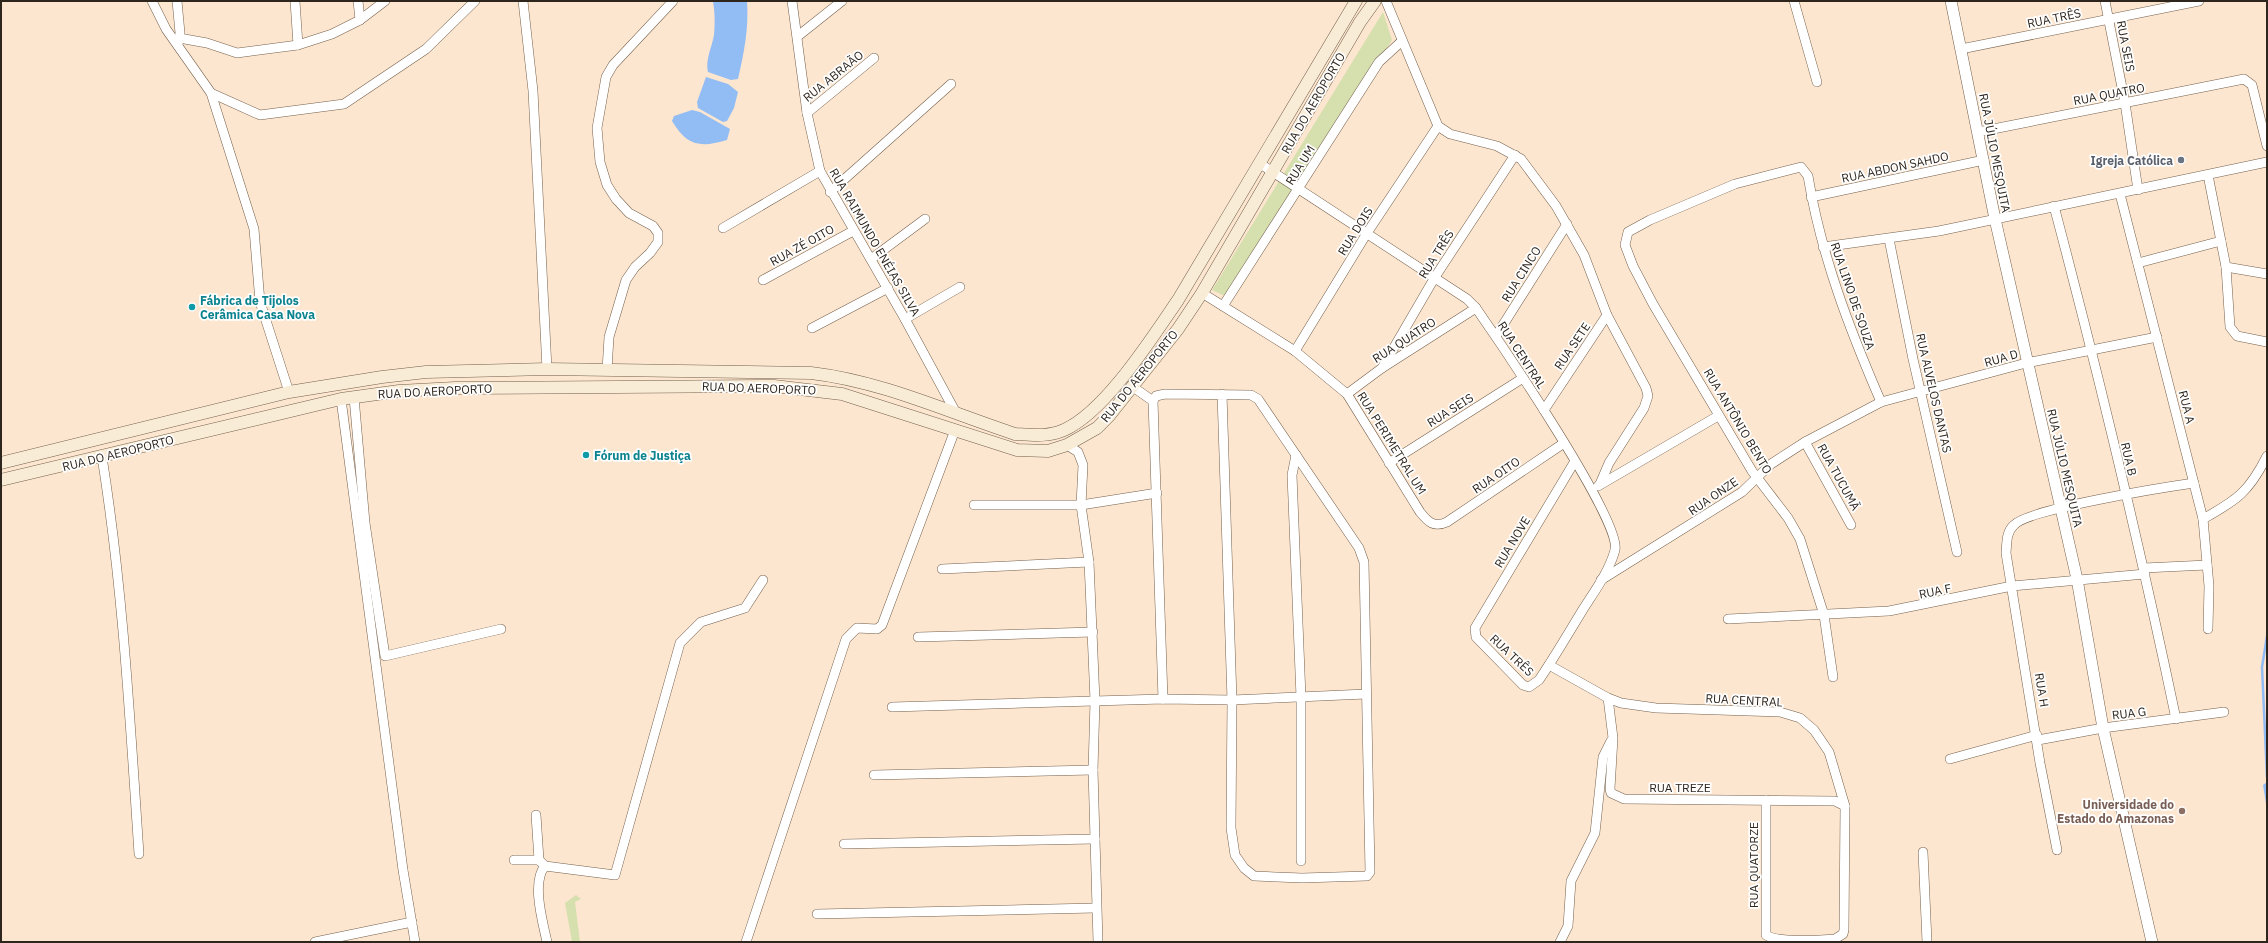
<svg xmlns="http://www.w3.org/2000/svg" width="2268" height="943" font-family="'IBM Plex Sans',sans-serif">
  <style>
    .green { fill: #d6dfae }
    .water { fill: #92bcf4 }
    .lines { fill: none; stroke-linecap: round; stroke-linejoin: round }
    .stream { stroke: #92bcf4; stroke-width: 2.5 }
    .minor-casing { stroke: #74604c; stroke-width: 10 }
    .tertiary-casing { stroke: #74604c; stroke-width: 12 }
    .secondary-casing { stroke: #74604c; stroke-width: 13 }
    .minor { stroke: #fff; stroke-width: 9 }
    .tertiary { stroke: #fff; stroke-width: 11 }
    .secondary { stroke: #f9ecd7; stroke-width: 12 }
    .worship-dot { fill: #6b7280; stroke: #fff; stroke-width: 1.5 }
    .culture-dot { fill: #0f9aa8; stroke: #fff; stroke-width: 1.5 }
    .education-dot { fill: #8d6e63; stroke: #fff; stroke-width: 1.5 }
    .labels { text-anchor: middle; dominant-baseline: central; stroke-width: 3.5; stroke-linejoin: round; paint-order: stroke }
    .street-label { font-size: 12px; fill: #2e251d; stroke: #fff }
    .worship-label { font-size: 12px; font-weight: bold; fill: #5b616d; stroke: #fff; text-anchor: end }
    .culture-label { font-size: 12px; font-weight: bold; fill: #0d838f; stroke: #fff; text-anchor: start }
    .education-label { font-size: 12px; font-weight: bold; fill: #785e54; stroke: #fff; text-anchor: end }
  </style>
  <rect width="100%" height="100%" fill="#fde6cf"/>
  <g class="green">
    <polygon points="1383,12 1392,40 1227,297 1212,290"/>
    <polygon points="576,895 581,899 575,902 580,942 572,942 565,903"/>
  </g>
  <g class="water">
    <path d="M713,1h34c2,27 -3,52 -9,78l-7,1 -23,-8c-3,-12 4,-25 6,-37 1,-11 1,-23 -1,-34z"/>
    <polygon points="706,77 728,84 738,92 734,108 727,121 723,122 698,108 697,102"/>
    <path d="M692,110l8,2 30,17 -3,11c-27,8 -40,6 -55,-19l2,-5z"/>
    <polygon points="2267,782 2267,810 2263,785"/>
  </g>
  <g class="lines">
    <polyline class="stream" points="2267,636 2262,667 2267,777"/>
    <defs>
      <g id="minor">
        <polyline points="152,1 166,29 211,93 254,229 260,302 289,392"/>
        <polyline points="177,1 180,33 178,44"/>
        <polyline points="295,1 298,45"/>
        <polyline points="358,1 360,20"/>
        <polyline points="523,1 533,91 547,369"/>
        <polyline points="792,1 807,113 820,171 905,319 956,413"/>
        <polyline points="1386,1 1438,126 1450,134 1497,146 1521,159 1556,206 1584,255 1607,315 1646,388 1648,396 1644,408 1609,463 1600,484"/>
        <polyline points="1794,1 1817,82"/>
        <polyline points="2105,1 2125,103 2138,190"/>
        <polyline points="798,36 842,1"/>
        <polyline points="179,38 207,43 237,53 298,45 332,34 360,20 385,1"/>
        <polyline points="1961,49 2199,1"/>
        <polyline points="211,93 260,115 344,104 426,49 475,1"/>
        <polyline points="807,113 874,58"/>
        <polyline points="1978,132 2244,79 2252,85 2267,146"/>
        <path d="M1259,163l208,136 9,9c23,33 146,213 139,242 -6,22 -21,42 -33,61 -14,23 -28,47 -43,69l-10,7 -6,-2 -47,-48 -1,-9 100,-167"/>
        <polyline points="2208,175 2226,267 2230,327 2237,336 2267,342"/>
        <polyline points="830,192 951,84"/>
        <polyline points="2120,194 2203,519 2209,586 2208,629"/>
        <polyline points="1811,197 1984,160"/>
        <path d="M2054,206c45,170 86,341 122,513"/>
        <polyline points="723,228 820,171"/>
        <polyline points="1889,239 1913,359 1957,552"/>
        <polyline points="1823,247 1939,231 2267,162"/>
        <polyline points="871,259 925,219"/>
        <polyline points="2138,263 2221,241"/>
        <polyline points="2226,267 2267,274"/>
        <polyline points="763,280 853,231"/>
        <path d="M1202,293l93,58 52,43 73,118c8,10 14,16 27,10l117,-79"/>
        <polyline points="1223,306 1379,62 1402,41"/>
        <polyline points="905,319 960,287"/>
        <polyline points="812,328 888,288"/>
        <polyline points="1496,336 1567,224"/>
        <polyline points="1295,351 1367,233 1438,126"/>
        <polyline points="1382,368 1435,277 1515,155"/>
        <polyline points="607,370 609,337 626,280 635,267 650,253 658,242 658,233 653,226 629,213 616,199 607,185 600,162 597,128 606,77 613,65 673,1"/>
        <polyline points="1133,387 1153,401"/>
        <polyline points="1347,394 1382,368 1476,308"/>
        <polyline points="354,397 365,523 385,656 501,629"/>
        <polyline points="341,399 403,870 415,942"/>
        <polyline points="1544,410 1607,315"/>
        <polyline points="1805,442 1851,525"/>
        <polyline points="1067,445 1078,452 1083,465 1081,505 1089,562 1095,701 1093,770 1098,942"/>
        <polyline points="1296,455 1292,475 1301,697 1301,861"/>
        <path d="M102,457c21,131 28,264 37,397"/>
        <polyline points="1389,463 1523,378"/>
        <polyline points="1598,486 1718,416"/>
        <polyline points="974,505 1081,505 1157,493"/>
        <path d="M2203,519c34,-19 46,-27 64,-63"/>
        <polyline points="2144,568 2207,565"/>
        <polyline points="942,569 1089,562"/>
        <polyline points="1601,580 1742,492 1771,464 1805,442 1881,402 2026,363 2157,337"/>
        <polyline points="1728,619 1889,611 2012,586 2145,574"/>
        <polyline points="918,637 1093,632"/>
        <path d="M1549,665l59,33 13,5 35,5 124,4 20,6 14,12 15,22 16,54 -1,124 -1,4 -8,5c-16,1 -58,4 -69,-4v-135"/>
        <path d="M1833,677l-9,-62 -24,-76 -12,-21 -36,-47 -99,-167 -20,-38 -8,-21 3,-13 22,-12 85,-36 66,-17 7,9c13,79 41,152 73,226"/>
        <polyline points="1608,698 1613,738 1610,789 1611,793 1624,799 1835,801 1845,806"/>
        <polyline points="1163,699 1153,401 1156,396 1165,394 1251,395 1258,399 1359,548 1364,562 1370,872 1367,876 1302,878 1254,876 1244,868 1235,855 1231,828 1232,700 1222,394"/>
        <polyline points="892,707 1163,699 1232,700 1366,694"/>
        <polyline points="2038,740 2103,728 2224,712"/>
        <polyline points="1950,759 2037,735"/>
        <polyline points="874,775 1093,770"/>
        <polyline points="536,815 539,860 545,866 615,875 680,643 701,622 745,608 763,580"/>
        <polyline points="844,844 1095,839"/>
        <path d="M2057,850l-17,-87 -34,-210c1,-10 0,-21 8,-28 14,-16 152,-38 180,-42"/>
        <polyline points="1923,852 1927,942"/>
        <polyline points="514,860 539,860"/>
        <path d="M545,866c-14,16 -2,57 2,76"/>
        <polyline points="817,914 1096,908"/>
        <polyline points="315,942 412,922"/>
        <polyline points="746,942 846,639 857,628 877,629 882,625 955,430"/>
        <polyline points="1560,942 1568,926 1571,881 1595,833 1603,757 1611,741"/>
      </g>
      <polyline id="tertiary" points="1951,1 1995,219 2077,579 2103,728 2152,942"/>
      <g id="secondary">
        <path d="M1,463l288,-71 93,-15 44,-5 121,-3 264,4c70,8 137,39 204,61 17,1 33,3 49,-4 41,-18 88,-92 114,-130l178,-299"/>
        <polyline points="1,480 341,399 399,391 455,388 774,386 842,394 1017,450 1048,451 1067,445 1097,428 1109,416 1178,329 1202,293 1360,22 1375,1"/>
      </g>
    </defs>
    <use href="#minor" class="minor-casing"/>
    <use href="#tertiary" class="tertiary-casing"/>
    <use href="#secondary" class="secondary-casing"/>
    <use href="#minor" class="minor"/>
    <use href="#tertiary" class="tertiary"/>
    <use href="#secondary" class="secondary"/>
  </g>
  <circle class="worship-dot" cx="2181" cy="160" r="4"/>
  <g class="culture-dot">
    <circle cx="192" cy="307" r="4"/>
    <circle cx="586" cy="455" r="4"/>
  </g>
  <circle class="education-dot" cx="2182" cy="811" r="4"/>
  <g class="labels">
    <g class="street-label">
      <text transform="translate(2054 18) rotate(-12)">RUA TRÊS</text>
      <text transform="translate(2126 46) rotate(79)">RUA SEIS</text>
      <text transform="translate(833 76) rotate(-39)">RUA ABRAÃO</text>
      <text transform="translate(2109 94) rotate(-11)">RUA QUATRO</text>
      <text transform="translate(1313 103) rotate(-60)">RUA DO AEROPORTO</text>
      <text transform="translate(1995 153) rotate(79)">RUA JÚLIO MESQUITA</text>
      <text transform="translate(1300 165) rotate(-58)">RUA UM</text>
      <text transform="translate(1895 167) rotate(-12)">RUA ABDON SAHDO</text>
      <text transform="translate(1355 231) rotate(-58)">RUA DOIS</text>
      <text transform="translate(875 242) rotate(60)">RUA RAIMUNDO ENÉIAS SILVA</text>
      <text transform="translate(802 245) rotate(-29)">RUA ZÉ OITO</text>
      <text transform="translate(1436 254) rotate(-58)">RUA TRÊS</text>
      <text transform="translate(1521 274) rotate(-58)">RUA CINCO</text>
      <text transform="translate(1853 296) rotate(71)">RUA LINO DE SOUZA</text>
      <text transform="translate(1404 340) rotate(-33)">RUA QUATRO</text>
      <text transform="translate(1572 346) rotate(-56)">RUA SETE</text>
      <text transform="translate(1522 355) rotate(57)">RUA CENTRAL</text>
      <text transform="translate(2001 358) rotate(-16)">RUA D</text>
      <text transform="translate(1139 376) rotate(-51)">RUA DO AEROPORTO</text>
      <text transform="translate(759 388) rotate(2)">RUA DO AEROPORTO</text>
      <text transform="translate(435 391) rotate(-3)">RUA DO AEROPORTO</text>
      <text transform="translate(1934 393) rotate(77)">RUA ALVELOS DANTAS</text>
      <text transform="translate(2187 407) rotate(76)">RUA A</text>
      <text transform="translate(1450 410) rotate(-32)">RUA SEIS</text>
      <text transform="translate(1738 421) rotate(59)">RUA ANTÔNIO BENTO</text>
      <text transform="translate(1392 443) rotate(58)">RUA PERIMETRAL UM</text>
      <text transform="translate(118 453) rotate(-14)">RUA DO AEROPORTO</text>
      <text transform="translate(2129 459) rotate(77)">RUA B</text>
      <text transform="translate(2065 468) rotate(77)">RUA JÚLIO MESQUITA</text>
      <text transform="translate(1496 475) rotate(-34)">RUA OITO</text>
      <text transform="translate(1839 477) rotate(61)">RUA TUCUMÃ</text>
      <text transform="translate(1713 496) rotate(-34)">RUA ONZE</text>
      <text transform="translate(1512 542) rotate(-59)">RUA NOVE</text>
      <text transform="translate(1935 591) rotate(-12)">RUA F</text>
      <text transform="translate(1512 655) rotate(43)">RUA TRÊS</text>
      <text transform="translate(2042 690) rotate(81)">RUA H</text>
      <text transform="translate(1744 700) rotate(3)">RUA CENTRAL</text>
      <text transform="translate(2129 713) rotate(-7)">RUA G</text>
      <text x="1680" y="787">RUA TREZE</text>
      <text transform="translate(1753 865) rotate(-90)">RUA QUATORZE</text>
    </g>
    <g class="worship-label">
      <text x="2173" y="160">Igreja Católica</text>
    </g>
    <g class="culture-label">
      <text x="200" y="300">Fábrica de Tijolos<tspan x="200" dy="14">Cerâmica Casa Nova</tspan></text>
      <text x="594" y="455">Fórum de Justiça</text>
    </g>
    <g class="education-label">
      <text x="2174" y="804">Universidade do<tspan x="2174" dy="14">Estado do Amazonas</tspan></text>
    </g>
  </g>
  <rect width="2268" height="943" fill="none" stroke="#2e251d" stroke-width="4"/>
</svg>
